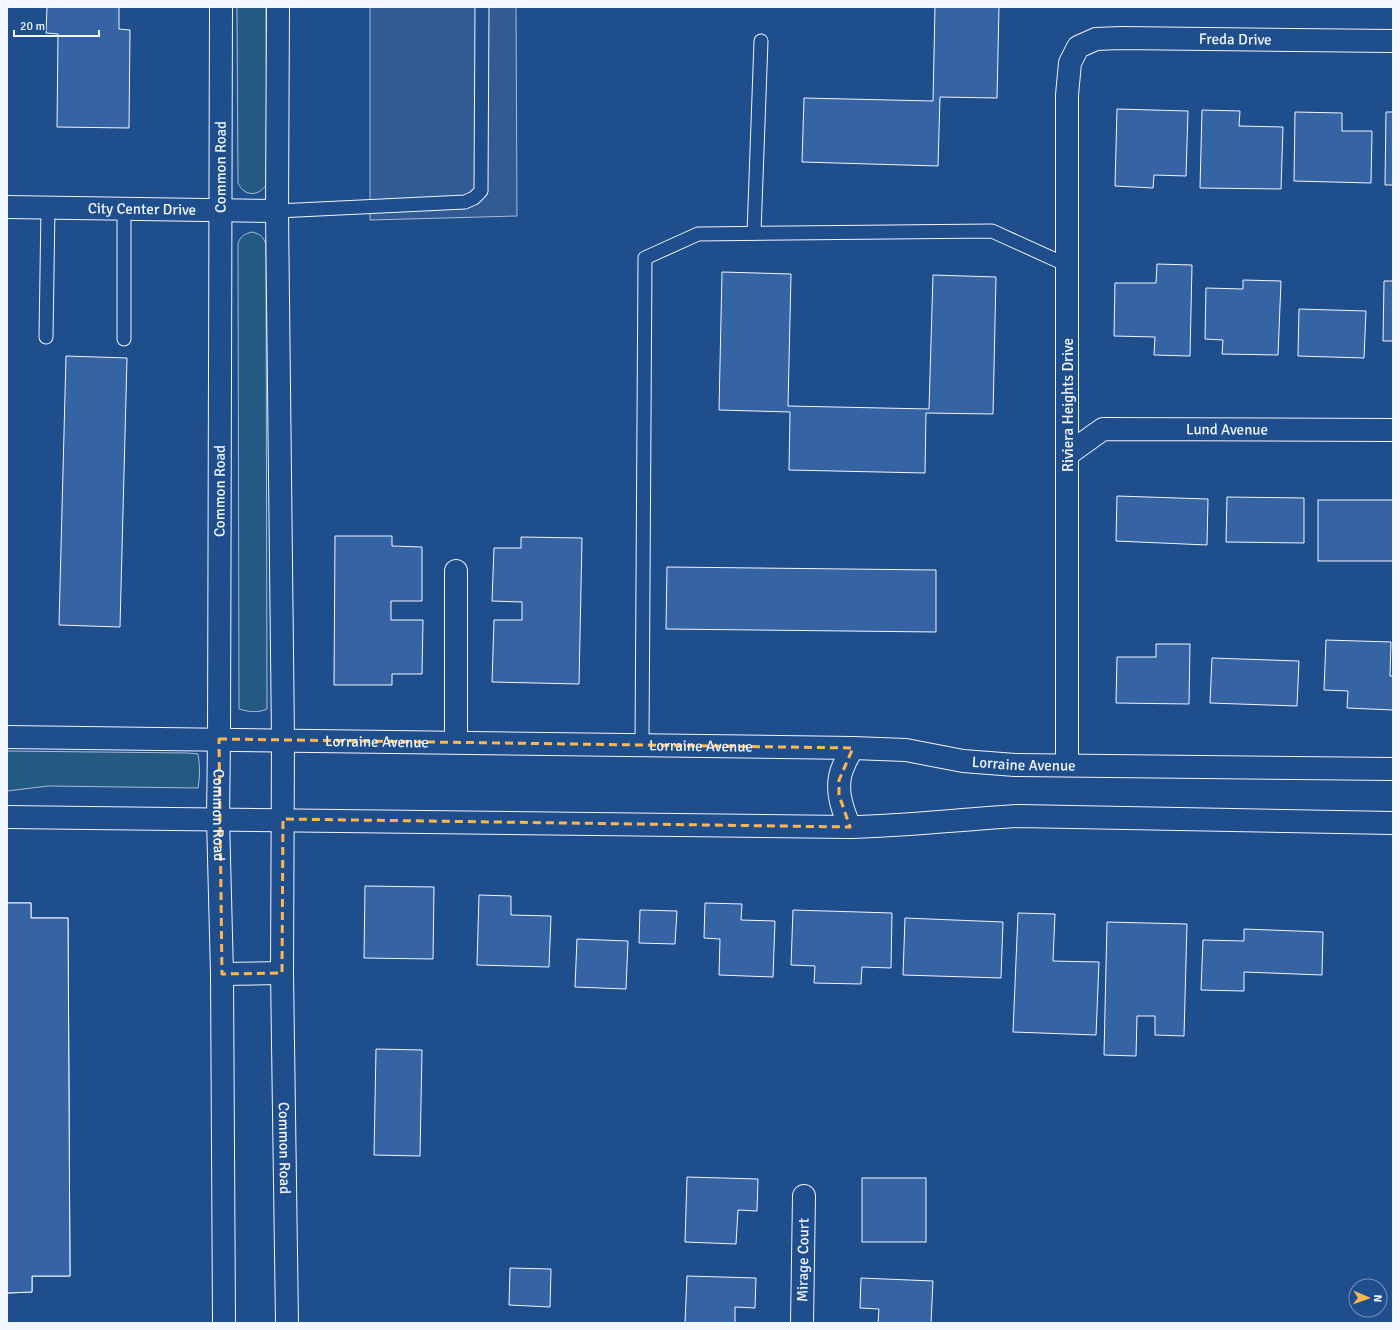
<svg xmlns="http://www.w3.org/2000/svg" width="1400" height="1330" font-family="Signika,sans-serif">
  <style>
    .green { fill: #245a82; stroke: #a8bbd7 }
    .parking { fill: #305b95; stroke: #a8bbd7 }
    .building { fill: #3563a3; stroke: #f2f6ff }
    .lines { fill: none; stroke-linecap: round; stroke-linejoin: round }
    .lane-casing { stroke: #f2f6ff; stroke-width: 15 }
    .street-casing { stroke: #f2f6ff; stroke-width: 24 }
    .secondary-casing { stroke: #f2f6ff; stroke-width: 24 }
    .lane { stroke: #1f4e8c; stroke-width: 13 }
    .street { stroke: #1f4e8c; stroke-width: 22 }
    .secondary { stroke: #1f4e8c; stroke-width: 22 }
    .marked { fill: none; stroke: #ffb74d; stroke-width: 3; stroke-dasharray: 8 5; stroke-linejoin: round }
    .labels { text-anchor: middle; dominant-baseline: central; stroke-width: 3; stroke-linejoin: round; paint-order: stroke }
    .street-label { font-size: 15px; fill: #f2f6ff; stroke: #1f4e8c }
  </style>
  <rect width="100%" height="100%" fill="#1f4e8c"/>
  <g class="green">
    <path d="M237,7h29l1,176c-7,14 -23,14 -29,0z"/>
    <path d="M252,232c8,2 11,4 14,12l1,465c-9,4 -18,3 -28,0l-1,-466c3,-7 6,-9 14,-11z"/>
    <path d="M7,751l182,2 9,1c2,12 2,22 0,34l-150,-2 -41,5z"/>
  </g>
  <polygon class="parking" points="370,7 516,7 517,216 370,220"/>
  <g class="building">
    <polygon points="47,7 119,7 119,29 130,30 129,128 57,127 58,34 46,33"/>
    <polygon points="935,7 999,7 997,98 940,97 938,166 802,162 804,98 933,101"/>
    <polygon points="1117,109 1188,111 1186,176 1154,175 1153,188 1115,186"/>
    <polygon points="1202,110 1240,111 1239,126 1283,127 1281,189 1200,188"/>
    <polygon points="1295,112 1342,113 1342,131 1372,131 1371,183 1294,181"/>
    <polygon points="1386,112 1393,112 1393,185 1385,185"/>
    <polygon points="1157,264 1192,265 1190,356 1154,355 1155,337 1114,336 1115,283 1156,283"/>
    <polygon points="722,272 791,274 788,406 929,409 933,275 996,277 993,414 926,413 925,473 789,470 790,412 719,410"/>
    <polygon points="1243,280 1281,281 1278,355 1222,354 1223,340 1205,339 1206,288 1243,289"/>
    <polygon points="1384,281 1393,281 1393,341 1383,341"/>
    <polygon points="1299,309 1366,311 1364,358 1298,356"/>
    <polygon points="66,356 127,358 120,627 59,625"/>
    <polygon points="1117,496 1208,499 1207,545 1116,541"/>
    <polygon points="1227,497 1304,498 1304,543 1226,542"/>
    <rect x="1318" y="500" width="75" height="61"/>
    <polygon points="335,536 392,536 392,546 422,547 422,601 391,601 391,620 423,620 422,674 392,674 392,685 334,685"/>
    <polygon points="521,537 582,538 579,684 492,682 494,620 522,620 522,602 492,601 494,548 521,548"/>
    <polygon points="667,567 936,570 936,632 666,629"/>
    <polygon points="1326,640 1391,642 1390,676 1393,676 1393,710 1347,708 1348,691 1324,690"/>
    <polygon points="1156,644 1190,644 1189,704 1116,703 1117,657 1156,657"/>
    <polygon points="1212,658 1299,661 1297,706 1210,703"/>
    <polygon points="365,886 434,887 433,959 364,958"/>
    <polygon points="479,895 511,896 511,915 551,916 549,967 477,965"/>
    <polygon points="7,903 31,903 31,918 68,918 70,1276 32,1276 32,1292 7,1293 7,1218 21,1218 22,1204 7,1204 7,1136 22,1136 22,1116 7,1116 7,1074 21,1074 21,1054 7,1054 7,986 21,986 21,972 7,972"/>
    <polygon points="7,903 31,903 31,918 68,918 70,1276 32,1276 32,1292 7,1293"/>
    <polygon points="705,903 742,904 741,920 775,921 773,977 719,975 720,939 704,938"/>
    <polygon points="640,910 677,911 675,944 639,943"/>
    <polygon points="793,910 892,913 891,968 862,967 861,984 814,983 815,966 791,965"/>
    <polygon points="1018,913 1055,914 1053,961 1099,962 1096,1035 1013,1032"/>
    <polygon points="905,918 1003,922 1001,978 903,975"/>
    <polygon points="1107,922 1187,924 1184,1036 1155,1035 1155,1016 1137,1016 1136,1056 1104,1055"/>
    <polygon points="1244,929 1323,932 1322,975 1244,972 1244,991 1201,990 1203,940 1244,941"/>
    <polygon points="577,939 628,941 626,989 575,987"/>
    <polygon points="376,1049 422,1050 420,1156 374,1155"/>
    <polygon points="687,1177 758,1179 757,1211 738,1210 736,1244 685,1242"/>
    <rect x="862" y="1178" width="64" height="64"/>
    <polygon points="510,1268 551,1269 550,1307 509,1305"/>
    <polygon points="687,1276 756,1278 755,1308 735,1307 735,1323 685,1323"/>
    <polygon points="861,1278 933,1281 931,1323 878,1323 879,1309 860,1308"/>
  </g>
  <g class="lines">
    <defs>
      <g id="lane">
        <polyline points="124,210 124,339"/>
        <polyline points="277,211 465,202 474,198 481,191 482,7"/>
        <polyline points="754,233 761,41"/>
        <polyline points="46,337 48,208"/>
        <polyline points="642,745 645,258 698,234 992,231 1067,265"/>
      </g>
      <g id="street">
        <polyline points="278,7 277,211 283,740"/>
        <path id="s1" d="M7,207l270,4"/>
        <path id="s2" d="M1068,454l35,-25 290,1"/>
        <path id="s3" d="M219,739l2,-732"/>
        <polyline points="456,742 456,571"/>
        <path id="s4" d="M1067,765v-670l3,-32 8,-16 18,-8 25,-1 272,3"/>
        <polyline points="222,974 282,973"/>
        <path id="s5" d="M802,1323l2,-127"/>
      </g>
      <g id="secondary">
        <path id="s6" d="M7,737l846,11 53,2 57,11 52,4 378,4"/>
        <path id="s7" d="M219,739l-1,80 4,155 2,349"/>
        <path id="s8" d="M283,740l-1,233 5,350"/>
        <path d="M7,817l843,10c56,-1 113,-8 169,-11l374,7"/>
        <path d="M850,827c-9,-20 -16,-42 -6,-62 2,-6 6,-12 9,-17"/>
      </g>
    </defs>
    <use href="#lane" class="lane-casing"/>
    <use href="#street" class="street-casing"/>
    <use href="#secondary" class="secondary-casing"/>
    <use href="#lane" class="lane"/>
    <use href="#street" class="street"/>
    <use href="#secondary" class="secondary"/>
  </g>
  <path class="marked" d="M219,739l634,9 -14,32v15l11,32 -567,-8 -1,154 -60,1z"/>
  <g class="labels">
    <g class="street-label">
      <text stroke="none"><textPath href="#s4" startOffset="879">Freda Drive</textPath></text>
      <text stroke="none"><textPath href="#s3" startOffset="572">Common Road</textPath></text>
      <text stroke="none"><textPath href="#s1" startOffset="135">City Center Drive</textPath></text>
      <text transform="translate(1068 405) rotate(-90)">Riviera Heights Drive</text>
      <text stroke="none"><textPath href="#s2" startOffset="167">Lund Avenue</textPath></text>
      <text stroke="none"><textPath href="#s3" startOffset="248">Common Road</textPath></text>
      <text stroke="none"><textPath href="#s6" startOffset="370">Lorraine Avenue</textPath></text>
      <text stroke="none"><textPath href="#s6" startOffset="694">Lorraine Avenue</textPath></text>
      <text stroke="none"><textPath href="#s6" startOffset="1018">Lorraine Avenue</textPath></text>
      <text stroke="none"><textPath href="#s7" startOffset="76">Common Road</textPath></text>
      <text stroke="none"><textPath href="#s8" startOffset="408">Common Road</textPath></text>
      <text stroke="none"><textPath href="#s5" startOffset="63">Mirage Court</textPath></text>
    </g>
  </g>
  <rect width="1400" height="1330" fill="none" stroke="#f2f6ff" stroke-width="16"/>
  <g transform="translate(1368 1298) rotate(92)"><circle r="19" fill="#1f4e8c" stroke="#7391ba"/>
  <path d="M0-3L7 15L0 10L-7 15Z" fill="#ffb74d"/>
  <text y="-6" font-size="11" font-weight="bold" text-anchor="middle" fill="#f2f6ff">N</text>
  </g>
  <path d="M14 30v6h85v-6" fill="none" stroke="#f2f6ff" stroke-width="2"/>
  <text x="20" y="30" font-size="12" fill="#f2f6ff" stroke="#1f4e8c" stroke-width="3" paint-order="stroke">20 m</text>
</svg>
